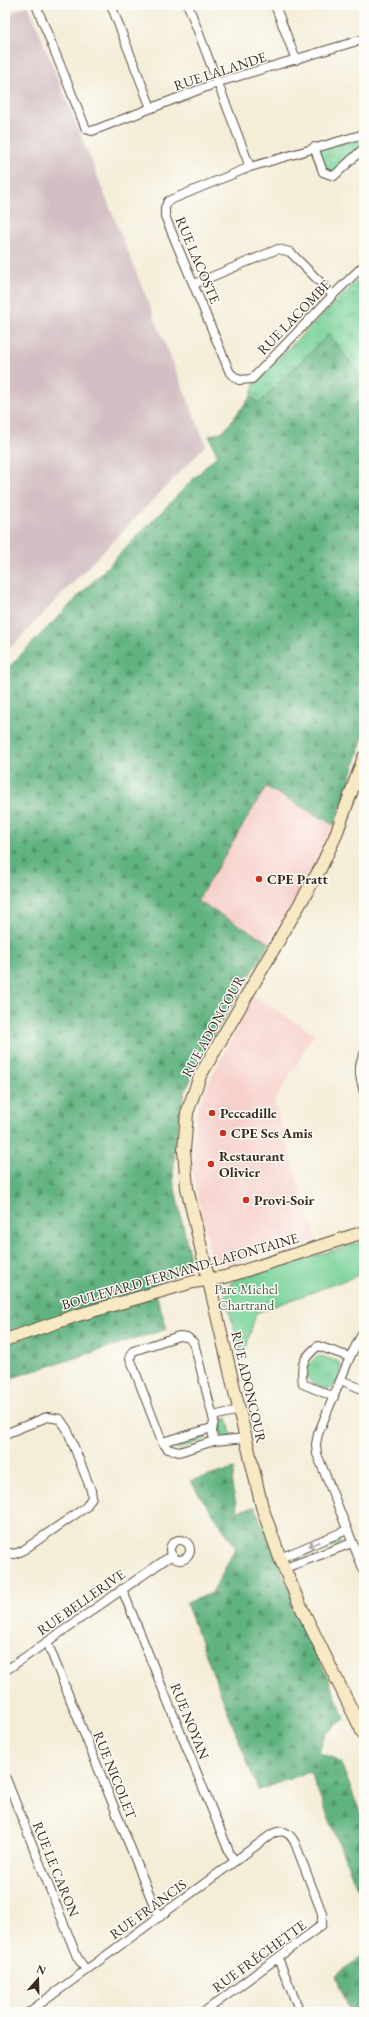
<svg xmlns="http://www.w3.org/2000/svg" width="369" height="2017" font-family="'EB Garamond',serif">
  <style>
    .built { fill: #f7d0cb }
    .industrial { fill: #d2bec2 }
    .grass { fill: url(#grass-tufts); stroke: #597e5b }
    .forest { fill: url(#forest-firs); stroke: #4e6e4f }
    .green { fill: #77d198; stroke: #597e5b }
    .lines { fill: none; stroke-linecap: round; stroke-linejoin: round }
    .street-casing { stroke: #57473a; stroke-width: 10 }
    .secondary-casing { stroke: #57473a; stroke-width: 14 }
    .street { stroke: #fff; stroke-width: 8 }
    .secondary { stroke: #f7e9c3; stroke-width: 12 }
    .oneway { stroke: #a79f9a }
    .poi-dot { fill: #c8321e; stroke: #fdfcf7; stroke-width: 1.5 }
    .labels { text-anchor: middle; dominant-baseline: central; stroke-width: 3; stroke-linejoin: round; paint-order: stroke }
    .street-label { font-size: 14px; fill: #3b2a1e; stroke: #fdfcf7 }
    .poi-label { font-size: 14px; font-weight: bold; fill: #3b2a1e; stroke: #fdfcf7; text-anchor: start }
    .park-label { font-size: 14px; fill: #4d5c43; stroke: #fdfcf7 }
  </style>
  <defs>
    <pattern id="grass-tufts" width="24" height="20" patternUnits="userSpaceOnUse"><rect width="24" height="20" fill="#77d198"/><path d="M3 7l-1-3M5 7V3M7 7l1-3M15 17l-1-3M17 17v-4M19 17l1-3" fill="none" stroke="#63aa7b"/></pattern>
    <pattern id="forest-firs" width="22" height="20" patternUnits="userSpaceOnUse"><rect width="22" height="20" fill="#61b380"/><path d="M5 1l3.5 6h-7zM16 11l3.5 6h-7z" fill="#519268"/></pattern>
  </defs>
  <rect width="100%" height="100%" fill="#fdfcf7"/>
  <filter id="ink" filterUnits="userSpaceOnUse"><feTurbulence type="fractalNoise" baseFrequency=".025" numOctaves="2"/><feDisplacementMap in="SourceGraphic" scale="8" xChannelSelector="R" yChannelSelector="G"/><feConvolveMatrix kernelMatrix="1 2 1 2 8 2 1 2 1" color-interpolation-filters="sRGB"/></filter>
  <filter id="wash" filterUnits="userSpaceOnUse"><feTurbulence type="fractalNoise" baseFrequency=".012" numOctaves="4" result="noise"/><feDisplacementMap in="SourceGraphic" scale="16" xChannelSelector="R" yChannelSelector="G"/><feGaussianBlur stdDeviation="0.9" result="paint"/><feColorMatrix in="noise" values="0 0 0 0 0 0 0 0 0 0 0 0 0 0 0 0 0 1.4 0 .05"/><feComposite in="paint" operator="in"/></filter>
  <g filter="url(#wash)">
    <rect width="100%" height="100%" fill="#f4edd8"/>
    <g class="built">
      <polygon points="266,787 334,825 322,856 270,943 197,901"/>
      <polygon points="254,996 314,1034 274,1102 316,1240 220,1264 211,1255 193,1173 193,1140 198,1107 216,1068"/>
    </g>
    <polygon class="industrial" points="28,5 206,445 5,653 5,16"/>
    <g class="grass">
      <polygon points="364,134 364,148 334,176 323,172 314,147"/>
      <polygon points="364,274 364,381 329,335 259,403 251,396 255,381"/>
      <path d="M321,1356l18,6 3,5 -5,17 -6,5c-6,-1 -13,-2 -18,-6 -13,-8 -4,-25 8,-27z"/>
      <polygon points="227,1418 232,1437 225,1438 217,1431 219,1431 217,1427 219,1422"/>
      <polygon points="205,1434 207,1437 206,1439 179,1449 175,1447 177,1442"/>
      <polygon points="336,1539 340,1540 339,1544 295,1559 296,1555"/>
    </g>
    <g class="forest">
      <polygon points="329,334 364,381 364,733 345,797 334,825 266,787 197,901 270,943 205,1049 185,1092 175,1144 173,1179 190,1259 173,1277 153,1284 167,1329 5,1380 5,671 217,455 209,436 224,431 251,396 259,403"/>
      <polygon points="234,1469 232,1486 238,1511 255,1507 345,1719 325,1734 319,1753 334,1758 341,1764 364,1822 364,1896 357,1888 310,1772 258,1790 186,1603 212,1593 236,1547 190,1481"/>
      <polygon points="364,1954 364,2012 350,2012 336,1976"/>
    </g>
    <polygon class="green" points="364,1241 364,1273 256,1313 243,1359 225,1297 227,1287 234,1280"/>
  </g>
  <g filter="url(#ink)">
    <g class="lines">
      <defs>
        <g id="street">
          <polyline points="36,5 86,129 92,131 219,82 364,39"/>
          <polyline points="111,5 151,108"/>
          <polyline points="188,5 250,167"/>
          <polyline points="275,5 296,60"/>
          <polyline points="364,134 250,167 168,201 165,208 165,216 230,373 239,380 252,379 333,295 364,265"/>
          <polyline points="314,147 323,172 334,176 364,148"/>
          <polyline points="194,284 278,249 290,252 333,295"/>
          <path d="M364,1054c-7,13 -4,24 0,38"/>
          <polyline points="364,1330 350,1357 318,1434 316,1444 317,1454 364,1571"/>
          <polyline points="341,1380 364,1390"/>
          <path d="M334,1397l-31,-13c-3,-19 0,-26 15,-38l32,11"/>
          <polyline points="213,1416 239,1410"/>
          <polyline points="5,1434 47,1417 60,1419 67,1429 91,1490 92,1497 86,1507 22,1551 14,1554 5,1552"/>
          <polyline points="214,1441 212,1431 214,1421 194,1343 187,1337 179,1336 133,1351 130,1358 162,1442 168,1449 179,1452 214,1441 246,1438"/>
          <polyline points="162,1442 212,1428"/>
          <circle cx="180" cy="1550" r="10"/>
          <polyline points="280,1558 347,1530"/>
          <polyline points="285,1568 352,1543"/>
          <polyline points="122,1589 230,1854 235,1861"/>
          <polyline points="47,1642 155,1908 160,1917"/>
          <polyline points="5,1671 172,1555"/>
          <polyline points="5,1776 77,1957 86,1970"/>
          <polyline points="278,1958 300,2012"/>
          <path d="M29,2012l243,-178c11,-6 18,-1 23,9l27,70v12l-118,87"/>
        </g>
        <g id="secondary">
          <polyline points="364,757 335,837 320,869 200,1076 187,1113 184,1151 187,1188 262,1507 280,1558 299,1603 364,1735"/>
          <polyline points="5,1340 75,1316 193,1282 225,1277 364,1232"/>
        </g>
      </defs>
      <use href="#street" class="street-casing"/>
      <use href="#secondary" class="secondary-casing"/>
      <use href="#street" class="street"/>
      <use href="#secondary" class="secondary"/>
    </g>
    <defs><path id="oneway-shaft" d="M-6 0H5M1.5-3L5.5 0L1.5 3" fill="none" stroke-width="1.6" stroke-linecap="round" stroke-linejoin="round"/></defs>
    <use class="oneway" href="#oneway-shaft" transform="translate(314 1544) rotate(158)"/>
  </g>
  <g class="poi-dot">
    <circle cx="259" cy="879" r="4"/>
    <circle cx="212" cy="1113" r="4"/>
    <circle cx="223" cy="1133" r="4"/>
    <circle cx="211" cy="1164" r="4"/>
    <circle cx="246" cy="1200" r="4"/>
  </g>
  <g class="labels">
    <g class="street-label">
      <text transform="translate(220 71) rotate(-18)">RUE LALANDE</text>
      <text transform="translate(198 260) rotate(67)">RUE LACOSTE</text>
      <text transform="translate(294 317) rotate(-46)">RUE LACOMBE</text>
      <text transform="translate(213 1026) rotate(-61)">RUE ADONCOUR</text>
      <text transform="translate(180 1271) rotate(-16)">BOULEVARD FERNAND-LAFONTAINE</text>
      <text transform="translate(249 1387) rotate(77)">RUE ADONCOUR</text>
      <text transform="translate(81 1602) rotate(-35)">RUE BELLERIVE</text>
      <text transform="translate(190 1721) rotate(68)">RUE NOYAN</text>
      <text transform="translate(115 1775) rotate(68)">RUE NICOLET</text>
      <text transform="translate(56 1869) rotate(68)">RUE LE CARON</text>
      <text transform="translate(148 1909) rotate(-36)">RUE FRANCIS</text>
      <text transform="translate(259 1956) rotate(-36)">RUE FRÉCHETTE</text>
    </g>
    <g class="poi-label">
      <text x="267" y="879">CPE Pratt</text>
      <text x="220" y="1113">Peccadille</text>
      <text x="231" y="1133">CPE Ses Amis</text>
      <text x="219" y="1156">Restaurant<tspan x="219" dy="16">Olivier</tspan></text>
      <text x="254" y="1200">Provi-Soir</text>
    </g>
    <g class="park-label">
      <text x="246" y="1289">Parc Michel<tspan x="246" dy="16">Chartrand</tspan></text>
    </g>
  </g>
  <rect width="369" height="2017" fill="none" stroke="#fdfcf7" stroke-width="20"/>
  <g transform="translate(38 1979) rotate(20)" stroke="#fdfcf7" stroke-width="3" paint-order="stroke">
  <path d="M0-3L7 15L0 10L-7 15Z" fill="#3b2a1e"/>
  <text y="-6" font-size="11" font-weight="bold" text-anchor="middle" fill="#3b2a1e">N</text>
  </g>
</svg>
